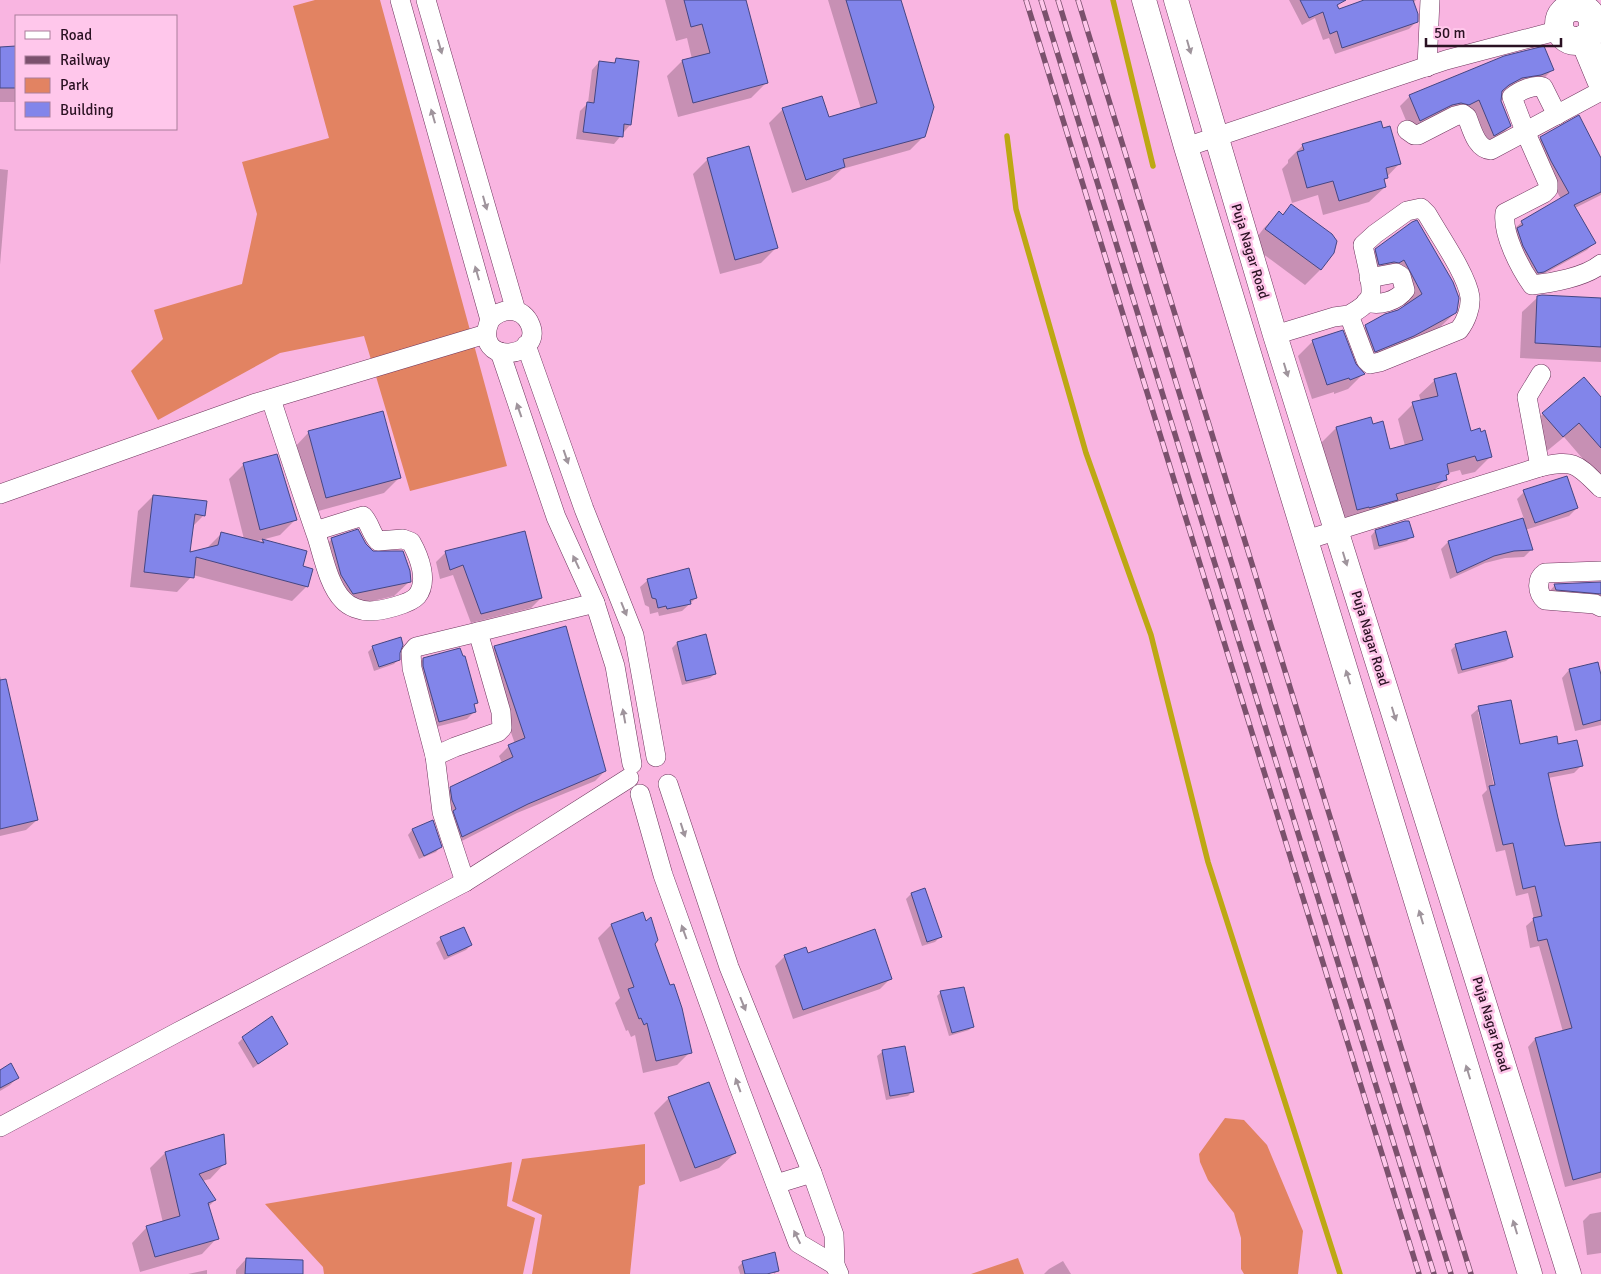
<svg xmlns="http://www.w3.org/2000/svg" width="1601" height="1274" font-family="Signika,sans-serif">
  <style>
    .green { fill: #e28362 }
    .shadow { fill: #0003; fill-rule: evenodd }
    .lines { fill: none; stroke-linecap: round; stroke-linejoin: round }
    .stream { stroke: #bda813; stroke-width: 5.5 }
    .building { fill: #8285ea; stroke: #454682 }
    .minor-casing { stroke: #6d345c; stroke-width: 20 }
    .tertiary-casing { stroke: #6d345c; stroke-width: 25 }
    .secondary-casing { stroke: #6d345c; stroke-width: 29 }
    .minor { stroke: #fff; stroke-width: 19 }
    .tertiary { stroke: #fff; stroke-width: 24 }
    .secondary { stroke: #fff; stroke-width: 28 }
    .rail-casing { stroke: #7b516d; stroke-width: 5.5 }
    .rail { stroke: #ffc7eb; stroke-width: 4; stroke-dasharray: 11; stroke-linecap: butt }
    .oneway { fill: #9f949c }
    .labels { text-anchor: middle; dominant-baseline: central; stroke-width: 5; stroke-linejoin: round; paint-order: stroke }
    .street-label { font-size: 14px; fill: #2a1122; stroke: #ffc7eb }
  </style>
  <rect width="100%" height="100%" fill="#f9b5e1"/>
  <g class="green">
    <polygon points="315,0 380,0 507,466 410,491 364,336 280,353 158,420 131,371 163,339 154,310 242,284 257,214 242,162 329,138 293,6"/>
    <polygon points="1225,1118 1244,1120 1267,1145 1303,1231 1298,1274 1244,1274 1241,1269 1241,1238 1234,1213 1208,1180 1200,1162 1199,1154"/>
    <polygon points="645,1144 645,1184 639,1186 630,1274 532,1274 542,1215 512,1201 522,1159"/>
    <polygon points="512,1162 507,1206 535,1218 523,1274 324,1274 323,1267 265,1204"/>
    <polygon points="1018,1258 1024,1274 971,1274"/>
  </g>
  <g class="shadow">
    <polygon points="665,0 745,0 766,83 751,98 678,117 667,76 682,61 692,59 687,38 676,41"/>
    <polygon points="828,0 900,0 924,136 910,150 842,169 830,180 792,193 769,123 783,109 828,119 861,109"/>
    <polygon points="1289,0 1333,0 1338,10 1368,0 1416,0 1413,3 1417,21 1409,29 1335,54 1329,38 1323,40 1315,18 1302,25"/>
    <polygon points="16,47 16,102 0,102 0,48"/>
    <polygon points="616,60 630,125 614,144 576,139 580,111 588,103 592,70 599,62 613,64"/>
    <polygon points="1552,70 1542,80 1511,88 1501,93 1500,101 1510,126 1500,136 1484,145 1469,110 1410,130 1400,106 1410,96"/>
    <polygon points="1541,138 1601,161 1601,195 1575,208 1594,243 1587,250 1535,279 1530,280 1514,229 1522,222 1561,199 1544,169 1533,145"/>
    <polygon points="1303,145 1399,164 1383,181 1385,187 1369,202 1323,215 1318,195 1292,203 1282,169 1288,163 1288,160"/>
    <polygon points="708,159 777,247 761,263 720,274 693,174"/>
    <polygon points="0,169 8,170 0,265"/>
    <polygon points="1291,205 1333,252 1320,270 1305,285 1251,245 1264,228 1279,213 1282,215"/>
    <polygon points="1412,223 1455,313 1439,328 1360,366 1350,341 1366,326 1405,306 1388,275 1361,265 1376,250"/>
    <polygon points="1538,297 1601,300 1601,362 1520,358 1522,312"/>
    <polygon points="1313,341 1355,365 1363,374 1348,389 1334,394 1334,392 1312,399 1298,356"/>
    <polygon points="1435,380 1470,432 1491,456 1475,472 1462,475 1460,470 1448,473 1445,477 1446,479 1430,494 1342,525 1321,443 1336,428 1372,426 1389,450 1405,446 1398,419 1413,404 1421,401 1419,395"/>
    <polygon points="1601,399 1601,480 1564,437 1547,451 1528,429 1543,414"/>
    <polygon points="309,432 399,478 384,493 311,513 294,448"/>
    <polygon points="244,464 295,520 280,535 254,542 260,543 263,540 301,567 307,586 292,601 193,575 177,592 130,587 138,511 153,496 204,515 192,527 189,554 206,549 221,534 244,539 229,479"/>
    <polygon points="1524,492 1577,508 1569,516 1525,530 1531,550 1524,557 1505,558 1485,563 1450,579 1441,549 1448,542 1524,519 1517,499"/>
    <polygon points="1375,531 1412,536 1407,541 1374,550 1371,536"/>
    <polygon points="332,539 365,545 410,581 394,596 338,609 329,597 317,554"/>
    <polygon points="446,552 541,598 531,608 471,623 453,575 440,579 436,562"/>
    <polygon points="648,580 696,598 682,611 659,616 658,612 650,614 649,607 645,605 640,587"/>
    <polygon points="1601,583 1601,604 1548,593 1555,585"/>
    <polygon points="677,643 715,674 710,678 682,685 672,648"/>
    <polygon points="1456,645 1511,657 1506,661 1458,674 1451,650"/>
    <polygon points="373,647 399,653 399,659 394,664 374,671 368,652"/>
    <polygon points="494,647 605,771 595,781 517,813 452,846 441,798 451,788 502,763 499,756 509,746 515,744 485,657"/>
    <polygon points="423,659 476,703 473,706 475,711 467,719 432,728 416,667"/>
    <polygon points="1597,663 1601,680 1601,725 1575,731 1562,678 1569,670"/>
    <polygon points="0,676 37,820 26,830 0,836"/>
    <path d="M1479,708l41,38 38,-1 23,21 -7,7 -26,5 16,69 37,-3v334l-36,9 -37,-140 7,-8 28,-7 -24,-86 -9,2 -4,-22 8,-7 -6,-26 -12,3 -11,-46 -9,2 -14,-57 5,-5 -16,-75zM1478,712h3l16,79h-2z"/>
    <polygon points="432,822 440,847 436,852 419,859 408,835 412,830"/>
    <polygon points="925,889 940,937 935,942 922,946 906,899 911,894"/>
    <polygon points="611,925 654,944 690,1052 677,1065 643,1073 635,1035 631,1037 628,1030 626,1031 615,1003 620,998 598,938"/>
    <polygon points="441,939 471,945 466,950 444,960 436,943"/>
    <polygon points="807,954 891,978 880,989 793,1019 775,966 785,956"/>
    <polygon points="941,992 973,1026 969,1030 949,1036 937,996"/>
    <polygon points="243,1038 287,1043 253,1068 238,1043"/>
    <polygon points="904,1047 913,1091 908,1096 886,1100 877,1056 882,1052"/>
    <polygon points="0,1071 18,1077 10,1085 0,1091"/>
    <polygon points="669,1098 735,1153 719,1168 680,1182 654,1113"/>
    <polygon points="165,1153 225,1163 210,1179 202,1181 215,1200 208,1207 217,1238 202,1254 140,1272 132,1243 147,1227 163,1223 150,1168"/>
    <polygon points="1601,1212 1601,1253 1587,1255 1583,1221 1590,1214"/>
    <polygon points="246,1259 301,1274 236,1274 236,1270"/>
    <polygon points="1063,1261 1071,1274 1044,1274 1049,1269"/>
    <polygon points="743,1262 777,1271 774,1274 774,1271 762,1274 740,1274 738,1267"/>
    <polygon points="207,1270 207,1274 188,1274"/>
  </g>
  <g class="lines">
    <g class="stream">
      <polyline points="1113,0 1153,166"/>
      <polyline points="1007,136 1016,209 1086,453 1151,635 1208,862 1340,1274"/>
    </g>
  </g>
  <g class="building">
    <polygon points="684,0 746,0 768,83 693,103 682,60 710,53 702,24 691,27"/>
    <polygon points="846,0 901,0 934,107 925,137 843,159 845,167 806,180 782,108 822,96 829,117 877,103"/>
    <polygon points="1300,0 1346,0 1337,5 1339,9 1364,0 1413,0 1418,14 1418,22 1342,48 1337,31 1330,34 1323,12 1309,18"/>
    <polygon points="16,46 16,88 0,88 0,47"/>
    <polygon points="1544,46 1554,70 1541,75 1522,78 1509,85 1502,91 1501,101 1511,126 1494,136 1479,100 1469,105 1461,103 1452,105 1420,121 1409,95 1504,56"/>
    <polygon points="616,58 639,61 631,125 624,124 623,137 583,132 587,102 594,103 599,61 615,63"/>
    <polygon points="1579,115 1601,158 1601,192 1574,205 1596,243 1544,272 1538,273 1523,246 1517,228 1523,225 1521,221 1569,193 1551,161 1540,137"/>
    <polygon points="1381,121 1383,128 1390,126 1401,164 1386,168 1388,178 1384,179 1386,187 1339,201 1333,181 1307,188 1297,152 1304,150 1302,144"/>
    <polygon points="749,146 778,248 735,260 707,158"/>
    <polygon points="1291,204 1332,234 1337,241 1334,253 1321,270 1265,229 1279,211 1283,215"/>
    <polygon points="1417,220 1453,282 1459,298 1457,311 1456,313 1414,336 1375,352 1365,325 1385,314 1398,310 1422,294 1404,260 1399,263 1394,262 1379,265 1375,249 1412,222"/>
    <polygon points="1542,295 1601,298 1601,347 1535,343 1537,296"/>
    <polygon points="1343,330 1356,364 1365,374 1350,380 1349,378 1327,385 1312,340"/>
    <polygon points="1456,373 1471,431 1480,428 1481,432 1485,430 1492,457 1477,461 1475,456 1447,464 1449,474 1446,475 1447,480 1396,494 1398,500 1369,508 1369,507 1357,510 1336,427 1371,417 1373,424 1383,421 1390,449 1423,440 1412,402 1438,396 1434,379"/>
    <polygon points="1584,377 1601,397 1601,448 1579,423 1563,437 1542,413"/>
    <polygon points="383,411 401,478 326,498 308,431"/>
    <polygon points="277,454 297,520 260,530 243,463"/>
    <polygon points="1567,476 1578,508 1535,523 1523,490"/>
    <polygon points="153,495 207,501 205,516 195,514 190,552 218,545 221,532 264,543 262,539 307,551 303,566 313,569 308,587 196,557 194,578 144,572"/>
    <polygon points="1523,518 1533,550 1514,551 1494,556 1457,573 1448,541"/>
    <polygon points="1405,521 1409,521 1414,537 1379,546 1375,530"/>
    <polygon points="358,529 366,544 373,551 403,551 410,571 411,582 353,594 341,575 331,538"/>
    <polygon points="525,531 542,598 481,614 463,565 450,570 445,551"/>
    <polygon points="689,568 697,598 690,600 691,604 667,609 666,606 658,608 656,599 652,598 647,579"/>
    <polygon points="1601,582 1601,594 1556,590 1554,584"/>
    <polygon points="566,626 606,771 528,804 462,837 453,811 456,809 452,800 450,787 513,757 508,745 525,738 494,646"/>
    <polygon points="1506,631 1513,657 1462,670 1455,644"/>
    <polygon points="706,634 716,674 686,681 677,642"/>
    <polygon points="401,637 403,645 400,653 400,660 379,667 372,646"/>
    <polygon points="460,648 463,656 465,656 478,703 474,704 476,712 439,722 423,666 423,658"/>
    <polygon points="1598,662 1601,675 1601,720 1583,725 1569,669"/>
    <polygon points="6,679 38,820 0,829 0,680"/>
    <polygon points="1511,700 1520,744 1557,736 1558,744 1577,740 1583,766 1548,773 1558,818 1565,846 1601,842 1601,1172 1573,1180 1535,1038 1572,1028 1547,939 1538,941 1533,918 1542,916 1535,886 1523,889 1513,843 1503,845 1489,786 1495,785 1478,706"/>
    <polygon points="433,820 442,847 424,856 412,829"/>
    <polygon points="925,888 942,937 927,942 911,893"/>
    <polygon points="643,912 646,921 651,917 658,940 655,944 670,985 674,984 682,1008 692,1053 656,1061 647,1023 644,1025 641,1018 639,1019 628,989 634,987 611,924"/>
    <polygon points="464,927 472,945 448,956 440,937"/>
    <polygon points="875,929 892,979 803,1010 784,955 806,947 808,953"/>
    <polygon points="964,987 974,1027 952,1033 940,991"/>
    <polygon points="272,1016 288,1044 258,1064 242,1037"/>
    <polygon points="905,1046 914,1092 890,1096 882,1050"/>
    <polygon points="11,1063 19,1078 0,1088 0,1070"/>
    <polygon points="709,1082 736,1153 695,1168 668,1097"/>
    <polygon points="224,1134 226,1164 199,1174 216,1200 208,1203 219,1239 155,1257 146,1226 180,1216 165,1152"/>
    <polygon points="775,1252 779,1271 767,1274 745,1274 742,1261"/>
    <polygon points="246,1258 303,1260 303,1274 245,1274"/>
  </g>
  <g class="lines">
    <defs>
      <g id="minor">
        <path d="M400,0l90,320c-20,48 58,39 39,2 -9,-16 -28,-14 -39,-2"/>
        <polyline points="426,0 516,311"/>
        <polyline points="1427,67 1430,0"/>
        <path d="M1557,115l-14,-28c-9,-3 -24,4 -31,10l13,34 23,52v6l-4,4 -39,20c-3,21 15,55 27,72 20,-2 53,-8 69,-21"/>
        <path d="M1407,130l7,5h4l37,-19 8,-2 4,3c5,12 9,32 24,33l110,-59"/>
        <polyline points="1186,147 1446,60 1560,30"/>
        <path d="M1366,302c14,4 31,-1 39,-12l-4,-14 -5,-3 -27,5"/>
        <path d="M1275,335l59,-18 15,-2 17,45 4,4 10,-2 79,-32c7,-9 12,-22 11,-33 -3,-22 -31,-62 -43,-83l-6,-6 -14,3 -32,23 -12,11c2,12 11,42 7,52 -3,8 -14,14 -21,18"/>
        <polyline points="526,345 584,509 634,635 656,757"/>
        <polyline points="500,352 556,517 595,603 615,666 632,764"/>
        <path d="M271,399c15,46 30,92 46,138 6,19 12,49 26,63 6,7 18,11 27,11 11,0 40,-7 47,-15 12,-15 2,-40 -6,-54l-8,-3 -25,2c-7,-7 -8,-18 -15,-25l-48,15"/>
        <polyline points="1540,467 1527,397 1541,374"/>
        <polyline points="0,494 256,403 486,334"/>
        <path d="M1306,540l234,-73c35,-8 37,-3 61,21"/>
        <path d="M1601,571l-56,2c-9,6 -8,20 0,27l50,4 6,3"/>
        <polyline points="435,756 455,747 498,732 502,728 501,712 478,632 595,603"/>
        <polyline points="668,784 729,967 812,1173 834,1235 835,1265 839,1274"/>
        <polyline points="640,794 663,875 739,1087 798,1243 835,1265"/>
        <polyline points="465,882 442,812 435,756 412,668 411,653 416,647 478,632"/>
        <polyline points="0,1127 178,1032 465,882 629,778"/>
        <polyline points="776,1184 812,1173"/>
      </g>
      <g id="tertiary">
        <polyline points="1144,0 1186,147 1530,1274"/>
        <polyline points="1176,0 1275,335 1569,1274"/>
      </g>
      <g id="secondary">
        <circle cx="1576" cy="24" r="17"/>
        <polyline points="1584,39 1601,80"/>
      </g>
    </defs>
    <use href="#minor" class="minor-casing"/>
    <use href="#tertiary" class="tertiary-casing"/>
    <use href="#secondary" class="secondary-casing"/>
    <use href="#minor" class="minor"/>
    <use href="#tertiary" class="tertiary"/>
    <use href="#secondary" class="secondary"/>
    <defs>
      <g id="rail">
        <polyline points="1026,0 1419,1274"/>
        <polyline points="1041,0 1434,1274"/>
        <polyline points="1058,0 1451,1274"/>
        <polyline points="1078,0 1471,1274"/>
      </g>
    </defs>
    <use href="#rail" class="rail-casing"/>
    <use href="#rail" class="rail"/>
  </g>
  <defs><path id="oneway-solid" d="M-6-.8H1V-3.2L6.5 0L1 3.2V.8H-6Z" transform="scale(1.25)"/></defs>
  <g class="oneway">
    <use href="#oneway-solid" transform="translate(440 47) rotate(74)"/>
    <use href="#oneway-solid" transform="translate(1189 47) rotate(74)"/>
    <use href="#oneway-solid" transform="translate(433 116) rotate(-106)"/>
    <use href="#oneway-solid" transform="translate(485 203) rotate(74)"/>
    <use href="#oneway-solid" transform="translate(477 273) rotate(-106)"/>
    <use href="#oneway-solid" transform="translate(1286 370) rotate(73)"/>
    <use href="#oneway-solid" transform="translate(519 410) rotate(-109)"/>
    <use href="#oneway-solid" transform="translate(566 457) rotate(71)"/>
    <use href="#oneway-solid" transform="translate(1345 559) rotate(73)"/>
    <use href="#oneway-solid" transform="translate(576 562) rotate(-115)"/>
    <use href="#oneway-solid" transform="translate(624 609) rotate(68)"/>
    <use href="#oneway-solid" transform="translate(1348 677) rotate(-107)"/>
    <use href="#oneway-solid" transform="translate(1394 714) rotate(73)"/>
    <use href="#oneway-solid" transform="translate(624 716) rotate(-100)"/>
    <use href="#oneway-solid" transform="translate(683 830) rotate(72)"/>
    <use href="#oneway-solid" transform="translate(1421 917) rotate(-107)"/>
    <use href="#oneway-solid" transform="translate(684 932) rotate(-110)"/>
    <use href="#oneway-solid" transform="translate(743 1004) rotate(68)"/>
    <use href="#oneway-solid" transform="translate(1468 1072) rotate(-107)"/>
    <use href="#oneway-solid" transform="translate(738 1085) rotate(-110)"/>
    <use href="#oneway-solid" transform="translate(1515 1227) rotate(-107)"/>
    <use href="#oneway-solid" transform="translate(797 1237) rotate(-116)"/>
  </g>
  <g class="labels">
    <g class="street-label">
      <text transform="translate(1250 251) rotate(73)">Puja Nagar Road</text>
      <text transform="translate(1370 638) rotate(73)">Puja Nagar Road</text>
      <text transform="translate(1491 1024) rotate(73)">Puja Nagar Road</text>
    </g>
  </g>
  <rect x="15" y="15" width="162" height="115" fill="#ffc7eb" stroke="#aa7e9b"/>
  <rect x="25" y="31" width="25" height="8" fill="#ffffff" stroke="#aa7e9b"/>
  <text x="60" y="40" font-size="15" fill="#2a1122">Road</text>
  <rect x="25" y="56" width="25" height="8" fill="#7b516d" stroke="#aa7e9b"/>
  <text x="60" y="65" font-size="15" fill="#2a1122">Railway</text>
  <rect x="25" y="78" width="25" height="15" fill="#e28362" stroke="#aa7e9b"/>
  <text x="60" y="90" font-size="15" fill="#2a1122">Park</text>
  <rect x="25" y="102" width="25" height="15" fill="#8285ea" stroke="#aa7e9b"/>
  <text x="60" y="115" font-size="15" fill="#2a1122">Building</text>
  <path d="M1426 38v8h135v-8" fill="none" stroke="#2a1122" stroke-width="2.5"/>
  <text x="1434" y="38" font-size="15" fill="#2a1122" stroke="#ffc7eb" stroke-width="4" paint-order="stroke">50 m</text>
</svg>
